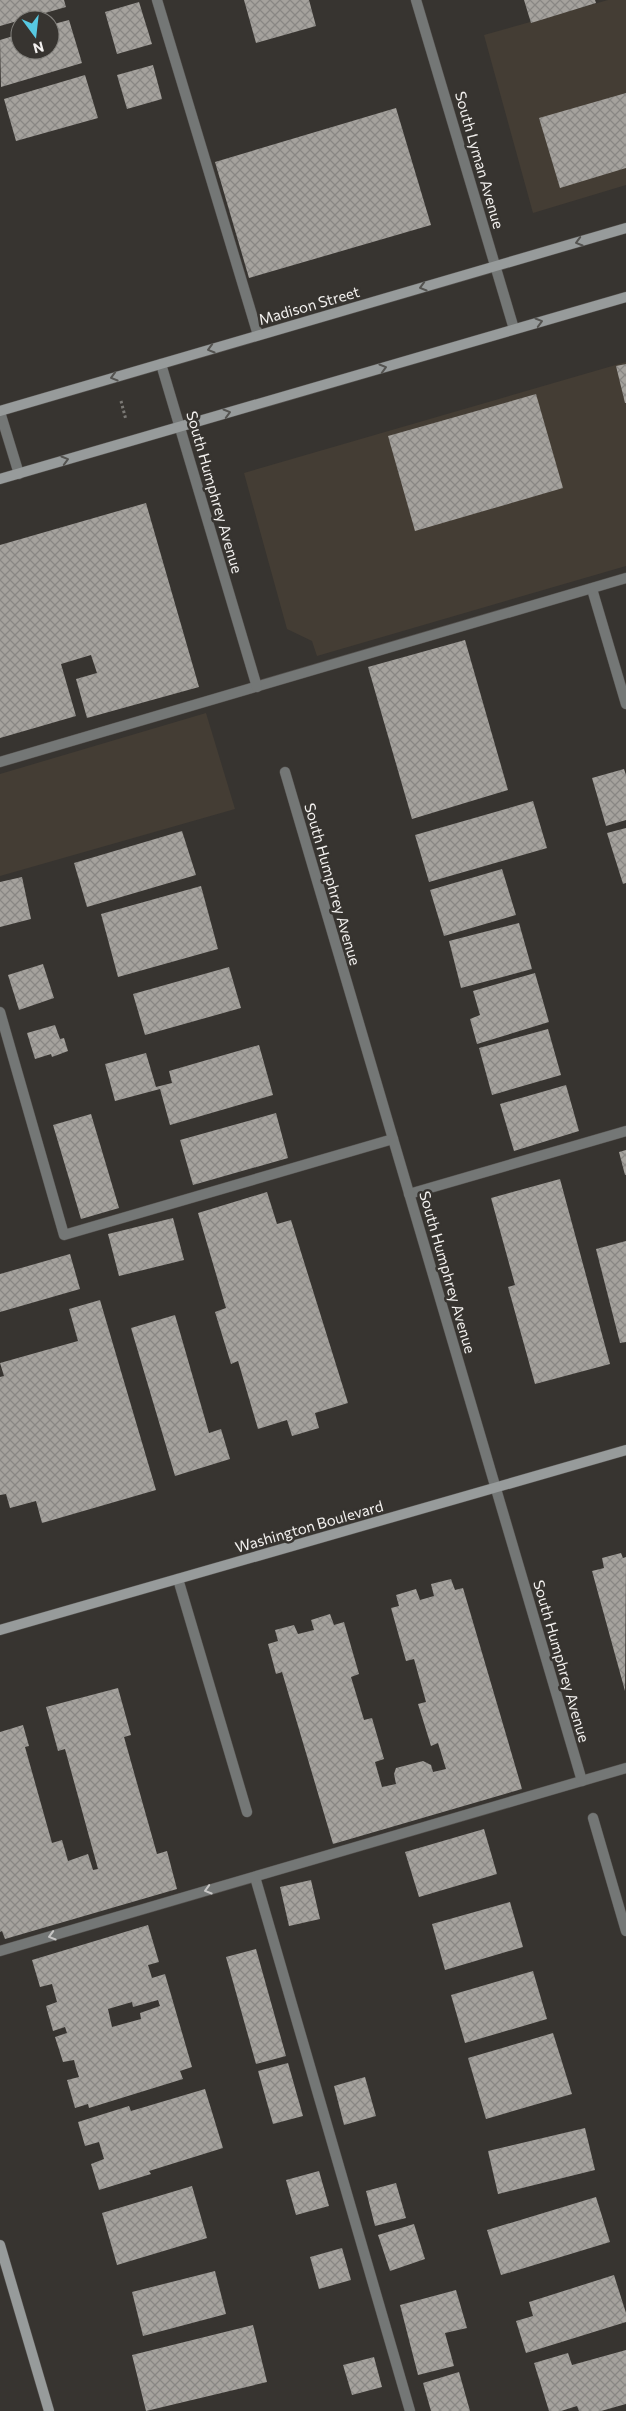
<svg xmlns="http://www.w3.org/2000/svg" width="626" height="2411" font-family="Commissioner,sans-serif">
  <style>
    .built { fill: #443d34 }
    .building { fill: url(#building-cross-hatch); fill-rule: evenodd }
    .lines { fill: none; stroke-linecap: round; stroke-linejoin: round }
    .lane-casing { stroke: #55524f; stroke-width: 11 }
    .street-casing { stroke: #55524f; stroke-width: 11 }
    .secondary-casing { stroke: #55524f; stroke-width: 11 }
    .path { stroke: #7b7975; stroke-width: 3; stroke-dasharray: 2.5 2.5; stroke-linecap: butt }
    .lane { stroke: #747776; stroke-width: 10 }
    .street { stroke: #747776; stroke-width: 10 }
    .secondary { stroke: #979b9b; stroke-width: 10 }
    .oneway { stroke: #545350 }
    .oneway2 { stroke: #c7c6c5 }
    .labels { text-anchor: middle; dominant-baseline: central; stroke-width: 5; stroke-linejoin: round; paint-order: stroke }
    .street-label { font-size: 15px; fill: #f3f1ef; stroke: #373430 }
  </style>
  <defs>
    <pattern id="building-cross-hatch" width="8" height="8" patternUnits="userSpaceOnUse" patternTransform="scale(1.25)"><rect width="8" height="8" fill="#a5a29d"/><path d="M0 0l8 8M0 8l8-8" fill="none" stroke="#898784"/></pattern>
  </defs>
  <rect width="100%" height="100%" fill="#373430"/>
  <g class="built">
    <polygon points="608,0 626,0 626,185 533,213 484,35"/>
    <polygon points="626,362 626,566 317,656 312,641 287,629 244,473"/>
    <polygon points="206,713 235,809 0,876 0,774"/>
  </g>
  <g class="building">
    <polygon points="0,0 64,0 66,7 0,26"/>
    <polygon points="244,0 309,0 316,26 256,43"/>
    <polygon points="524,0 595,0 596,3 531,23"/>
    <polygon points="139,2 152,44 117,54 105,12"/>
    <polygon points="69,20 82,63 1,87 0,40 20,34 20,50 50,50 50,25"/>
    <polygon points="153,65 162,99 127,109 117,75"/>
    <polygon points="85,75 98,118 16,141 4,99"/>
    <polygon points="626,93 626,168 560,188 539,118"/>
    <polygon points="396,108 431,225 249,278 215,162"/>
    <polygon points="626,364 626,403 625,403 616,366"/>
    <polygon points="536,394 563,488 415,531 388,436"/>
    <polygon points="146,503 199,687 87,718 76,679 97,673 91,655 61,664 76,716 0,738 0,545"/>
    <polygon points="465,640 508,790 412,819 368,667"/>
    <polygon points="624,769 626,775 626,820 606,826 592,778"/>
    <polygon points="533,801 547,848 429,882 415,835"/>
    <polygon points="626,828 626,883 623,884 607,833"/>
    <polygon points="182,831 196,875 87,907 74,863"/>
    <polygon points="502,869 516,915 444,936 430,890"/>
    <polygon points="22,877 31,919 0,927 0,882"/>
    <polygon points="201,886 218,949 118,977 101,914"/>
    <polygon points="519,923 532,969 461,988 449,941"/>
    <polygon points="43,964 54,998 19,1010 8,975"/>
    <polygon points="229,967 241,1008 145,1035 133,994"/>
    <polygon points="535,973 549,1022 477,1044 470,1019 480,1015 473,991"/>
    <polygon points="55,1025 60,1039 64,1038 68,1051 52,1057 51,1054 35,1059 27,1033"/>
    <polygon points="548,1029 561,1075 492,1095 479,1048"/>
    <polygon points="259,1045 273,1095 170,1125 160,1089 115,1101 105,1064 146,1053 156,1087 172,1083 169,1071"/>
    <polygon points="566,1085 579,1131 514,1151 500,1104"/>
    <polygon points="276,1113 288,1158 193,1185 180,1140"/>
    <polygon points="91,1114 119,1208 81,1219 53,1125"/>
    <polygon points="626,1150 626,1175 625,1175 619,1152"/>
    <polygon points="560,1179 610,1364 535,1384 508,1287 515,1285 491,1198"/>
    <polygon points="267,1192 277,1224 291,1220 348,1403 315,1413 319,1428 292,1436 287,1420 258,1429 238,1361 231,1364 215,1312 226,1308 198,1213"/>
    <polygon points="173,1218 184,1260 119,1276 108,1234"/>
    <polygon points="626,1241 626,1342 620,1343 596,1249"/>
    <polygon points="70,1254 80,1289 0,1312 0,1274"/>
    <polygon points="100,1300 156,1490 42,1523 36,1501 10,1508 6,1494 0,1495 0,1377 4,1376 0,1363 78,1341 69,1309"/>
    <polygon points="175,1315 209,1433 221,1429 230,1459 175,1476 131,1328"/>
    <polygon points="621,1553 623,1558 626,1557 625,1691 592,1571 604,1568 602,1558"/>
    <polygon points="451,1579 455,1590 463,1588 522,1789 333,1844 282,1672 276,1674 268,1644 278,1641 275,1630 294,1625 298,1634 314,1630 311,1620 330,1614 334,1625 344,1622 359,1674 351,1677 364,1720 372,1718 384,1759 375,1762 382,1787 396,1784 394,1774 396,1768 423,1761 431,1765 433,1772 446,1769 438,1743 431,1746 418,1704 426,1702 414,1659 406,1661 391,1608 399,1606 396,1595 416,1589 420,1600 434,1596 431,1584"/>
    <polygon points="118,1688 131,1735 124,1737 157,1854 167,1851 177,1889 5,1939 2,1931 0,1932 0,1732 23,1725 29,1746 25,1747 52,1843 62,1840 68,1861 88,1854 93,1870 98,1869 65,1749 58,1751 46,1707"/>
    <polygon points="484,1829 497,1874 419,1897 405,1852"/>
    <polygon points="311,1880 320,1919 289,1926 280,1887"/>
    <polygon points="510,1902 523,1947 445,1970 432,1924"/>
    <path d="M148,1925l11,37 -11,3 4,13 13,-4 27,93 -12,4 3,8 -94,29 -1,-4 -13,4 -8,-28 12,-3 -3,-9 -2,-8 -11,2 -8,-25 12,-4 -2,-6 -12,4 -7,-25 11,-4 -5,-18 -12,3 -8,-27zM158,2000l2,6 -20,7 1,6 -29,8 -4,-18 24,-7 1,5z"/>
    <polygon points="256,1949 286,2056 256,2064 226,1957"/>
    <polygon points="533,1971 547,2019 465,2043 451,1995"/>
    <polygon points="553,2033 572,2094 486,2119 468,2058"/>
    <polygon points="288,2063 303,2116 273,2124 258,2071"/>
    <polygon points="365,2077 376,2116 344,2125 334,2086"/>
    <polygon points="205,2089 223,2148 149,2171 151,2174 99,2190 91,2164 104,2159 99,2142 85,2146 78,2122 129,2106 131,2111"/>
    <polygon points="585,2128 595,2170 498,2194 488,2151"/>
    <polygon points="319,2171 329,2206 296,2215 286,2180"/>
    <polygon points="396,2183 406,2218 375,2226 366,2191"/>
    <polygon points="192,2186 207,2238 117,2265 102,2213"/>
    <polygon points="596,2197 610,2242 501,2275 487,2230"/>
    <polygon points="414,2224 425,2259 390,2271 378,2235"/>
    <polygon points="342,2248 351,2280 319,2289 310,2257"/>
    <polygon points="215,2271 226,2314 143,2336 132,2292"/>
    <polygon points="614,2275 626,2313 626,2322 526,2353 516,2321 533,2316 529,2302"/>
    <polygon points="456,2290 467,2328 445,2333 454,2366 418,2375 400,2305"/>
    <polygon points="253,2325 267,2382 146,2411 132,2355"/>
    <polygon points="626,2350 626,2404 601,2411 579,2411 577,2406 561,2411 549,2411 534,2363 568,2353 572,2365"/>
    <polygon points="374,2357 382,2387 352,2395 343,2365"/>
    <polygon points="459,2372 470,2411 431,2411 423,2383"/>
  </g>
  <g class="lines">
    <defs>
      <g id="lane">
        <polyline points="157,0 258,335"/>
        <polyline points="592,589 626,704"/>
        <polyline points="0,762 626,578"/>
        <polyline points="0,1012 64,1235 393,1139"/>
        <polyline points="409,1194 626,1131"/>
        <polyline points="178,1579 247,1812"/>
        <polyline points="255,1877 410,2411"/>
        <polyline points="0,1951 626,1768"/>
      </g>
      <g id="street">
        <polyline points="416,0 514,329"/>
        <polyline points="161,364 257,687"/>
        <polyline points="0,412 19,474"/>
        <polyline points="285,772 582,1781"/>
        <polyline points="593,1818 626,1931"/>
      </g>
      <g id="secondary">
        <polyline points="0,411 626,228"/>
        <polyline points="0,479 626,297"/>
        <polyline points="0,1630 626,1450"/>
        <polyline points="0,2245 49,2411"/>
      </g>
    </defs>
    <use href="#lane" class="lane-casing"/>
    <use href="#street" class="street-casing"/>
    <use href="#secondary" class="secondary-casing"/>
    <polyline class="path" points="121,401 126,420"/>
    <use href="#lane" class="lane"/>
    <use href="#street" class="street"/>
    <use href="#secondary" class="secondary"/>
  </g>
  <defs><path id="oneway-chevron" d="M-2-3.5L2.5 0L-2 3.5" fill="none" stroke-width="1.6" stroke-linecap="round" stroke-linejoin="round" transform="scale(1.25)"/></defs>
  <g class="oneway">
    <use href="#oneway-chevron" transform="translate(579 242) rotate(164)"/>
    <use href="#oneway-chevron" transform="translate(423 287) rotate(164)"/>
    <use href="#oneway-chevron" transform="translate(539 322) rotate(-16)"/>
    <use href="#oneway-chevron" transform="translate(211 349) rotate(164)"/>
    <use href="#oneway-chevron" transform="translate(383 368) rotate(-16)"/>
    <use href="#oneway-chevron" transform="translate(114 377) rotate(164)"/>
    <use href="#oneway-chevron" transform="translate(227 413) rotate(-16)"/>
    <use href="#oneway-chevron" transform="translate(65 460) rotate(-16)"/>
  </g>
  <g class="oneway2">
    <use href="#oneway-chevron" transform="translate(208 1890) rotate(164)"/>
    <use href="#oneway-chevron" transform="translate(52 1936) rotate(164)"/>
  </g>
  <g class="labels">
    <g class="street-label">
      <text transform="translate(480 160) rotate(74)">South Lyman Avenue</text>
      <text transform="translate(309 305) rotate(-16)">Madison Street</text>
      <text transform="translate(215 492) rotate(74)">South Humphrey Avenue</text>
      <text transform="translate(333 884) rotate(74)">South Humphrey Avenue</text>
      <text transform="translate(448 1272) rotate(74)">South Humphrey Avenue</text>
      <text transform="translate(309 1526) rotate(-16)">Washington Boulevard</text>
      <text transform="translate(562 1661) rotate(74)">South Humphrey Avenue</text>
    </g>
  </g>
  <g transform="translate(35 35) rotate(165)"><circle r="24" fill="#373430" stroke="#82807c"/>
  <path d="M0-4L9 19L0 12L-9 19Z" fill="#57c9e2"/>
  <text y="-8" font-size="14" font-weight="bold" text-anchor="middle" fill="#f3f1ef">N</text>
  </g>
</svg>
